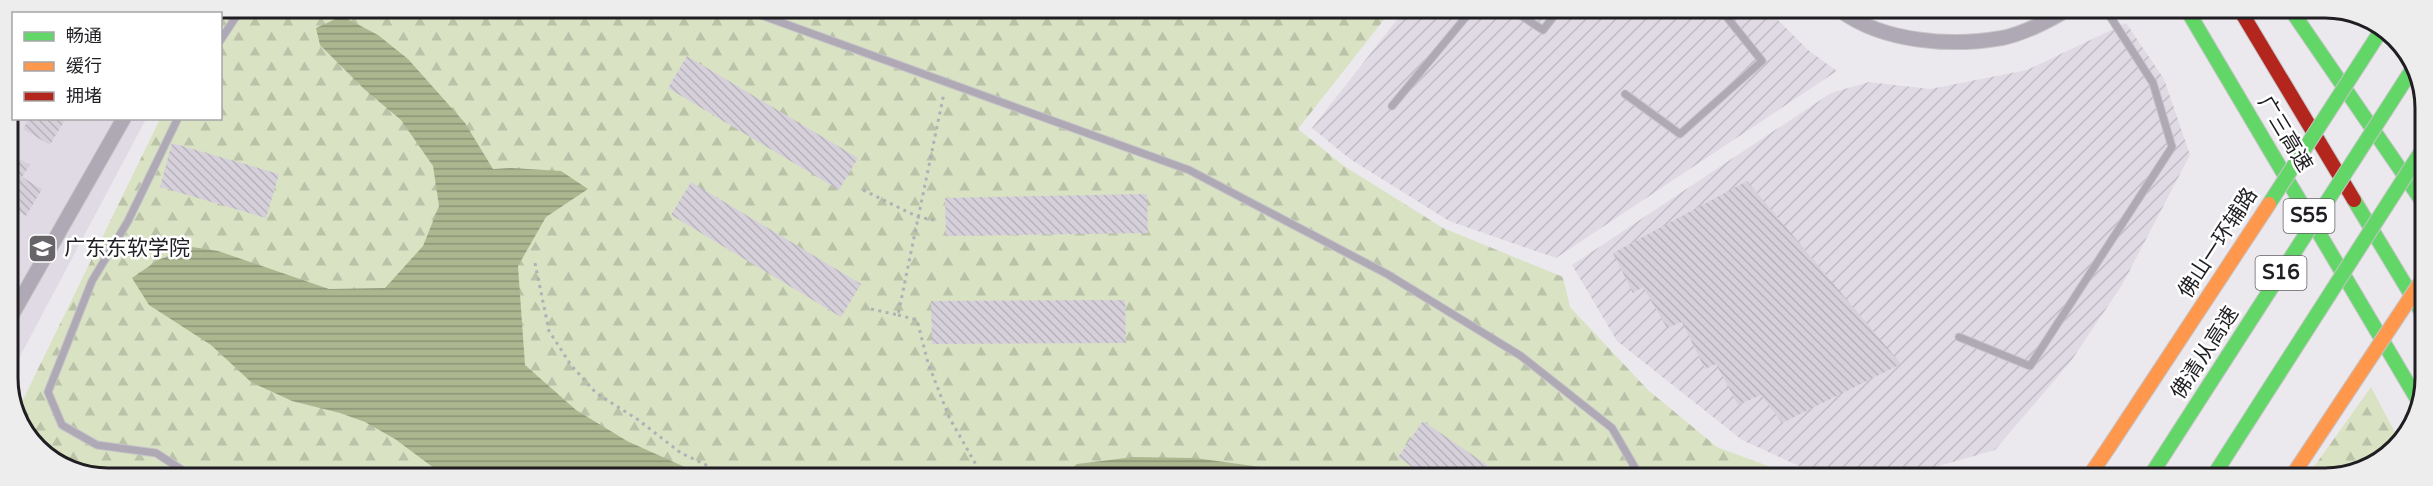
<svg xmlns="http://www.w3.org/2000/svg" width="2433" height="486" font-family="'Varela Round','Noto Sans SC',sans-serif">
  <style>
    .built { fill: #e0dae5 }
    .industrial { fill: url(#industrial-furrows) }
    .forest { fill: url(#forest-firs) }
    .water { fill: url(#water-rules) }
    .building { fill: url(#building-back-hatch) }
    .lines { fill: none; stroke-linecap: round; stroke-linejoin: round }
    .lane-casing { stroke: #c6c5c8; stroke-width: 9 }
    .street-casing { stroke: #c6c5c8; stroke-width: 16 }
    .fast-casing { stroke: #c6c5c8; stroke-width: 16 }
    .slow-casing { stroke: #c6c5c8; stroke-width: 16 }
    .jam-casing { stroke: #c6c5c8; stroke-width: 16 }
    .path { stroke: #b3afb7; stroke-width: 3; stroke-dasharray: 3 4.5; stroke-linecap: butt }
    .lane { stroke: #afa8b5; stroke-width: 7 }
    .street { stroke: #afa8b5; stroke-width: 14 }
    .fast { stroke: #63d668; stroke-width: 14 }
    .slow { stroke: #ff974d; stroke-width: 14 }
    .jam { stroke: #b3261e; stroke-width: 14 }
    .fast-bridge-casing { stroke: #c6c5c8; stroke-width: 16; stroke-linecap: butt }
    .slow-bridge-casing { stroke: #c6c5c8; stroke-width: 16; stroke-linecap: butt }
    .fast-bridge { stroke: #63d668; stroke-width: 14 }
    .slow-bridge { stroke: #ff974d; stroke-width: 14 }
    .labels { text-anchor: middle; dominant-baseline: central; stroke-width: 5; stroke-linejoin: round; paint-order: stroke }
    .shield { fill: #fff; stroke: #636264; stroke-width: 1.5 }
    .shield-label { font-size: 20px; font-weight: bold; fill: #201e22 }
    .street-label { font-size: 21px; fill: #201e22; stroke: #fff }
    .poi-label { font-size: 21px; fill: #201e22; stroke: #fff; text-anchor: start }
    .rim { fill: none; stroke: #201e22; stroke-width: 3 }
  </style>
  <defs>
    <pattern id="industrial-furrows" width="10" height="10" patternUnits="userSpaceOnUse" patternTransform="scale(1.5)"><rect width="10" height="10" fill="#e0dae5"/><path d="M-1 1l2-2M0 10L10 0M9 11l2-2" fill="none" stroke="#c0bbc4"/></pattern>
    <pattern id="forest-firs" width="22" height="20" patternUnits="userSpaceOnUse" patternTransform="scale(1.5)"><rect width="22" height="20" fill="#d9e3c4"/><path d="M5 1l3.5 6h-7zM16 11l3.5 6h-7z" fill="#bac2a8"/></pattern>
    <pattern id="water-rules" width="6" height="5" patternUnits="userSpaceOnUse" patternTransform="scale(1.5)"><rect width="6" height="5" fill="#acb790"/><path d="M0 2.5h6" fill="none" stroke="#8c9475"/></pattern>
    <pattern id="building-back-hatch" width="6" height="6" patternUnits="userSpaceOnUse" patternTransform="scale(1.5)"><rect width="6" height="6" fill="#d6d0db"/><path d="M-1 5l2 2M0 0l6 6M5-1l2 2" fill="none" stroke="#b7b2bc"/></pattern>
  </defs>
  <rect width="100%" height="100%" fill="#ebe9ee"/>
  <polygon class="built" points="13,89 14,118 146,119 9,377 8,102"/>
  <g class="industrial">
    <polygon points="1538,11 1542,14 1544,11 1774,11 1778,20 1808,50 1837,71 1556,258 1449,221 1350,159 1312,128 1403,12"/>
    <polygon points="2126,23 2164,79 2190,155 2122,285 2071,361 1995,450 1907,475 1810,471 1742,440 1617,341 1572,265 1831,93 1869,82 1930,89 2027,70"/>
    <polygon points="1976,467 1996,478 1937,478"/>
  </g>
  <g class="forest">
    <polygon points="1390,12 1298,129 1344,166 1443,228 1563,277 1570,307 1648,390 1717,447 1800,478 89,477 37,449 17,412 160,119 220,118 221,15"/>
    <polygon points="2371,387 2399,440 2391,454 2331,478 2306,478"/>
  </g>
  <g class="water">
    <polygon points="342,16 378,35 408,59 465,123 493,169 511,168 561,171 588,189 546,217 518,266 525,365 576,410 627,441 707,477 446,477 395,439 365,422 340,413 292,401 251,382 211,345 149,305 132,278 158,260 192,247 218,251 329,289 385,288 423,246 439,206 433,166 401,120 364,89 320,45 316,28"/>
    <polygon points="1134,457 1195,458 1342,478 1060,477 1077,464"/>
  </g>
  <g class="building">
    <polygon points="687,56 858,158 839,190 668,88"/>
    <polygon points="30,118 66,118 50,145 23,129"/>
    <polygon points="172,143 279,174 266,218 160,187"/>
    <polygon points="8,152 30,165 22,177 42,189 26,216 8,205"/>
    <polygon points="1747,181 1901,364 1782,423 1761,395 1738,405 1716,364 1705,369 1682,322 1667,328 1643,287 1633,293 1613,253"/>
    <polygon points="691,182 861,284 841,317 671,215"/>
    <polygon points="1147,194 1148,233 946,236 945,198"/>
    <polygon points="1125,300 1126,343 932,344 931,301"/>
    <polygon points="1423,421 1506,478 1428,478 1398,457"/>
  </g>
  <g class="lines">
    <defs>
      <g id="lane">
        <polyline points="1514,11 1543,30 1558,11"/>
        <polyline points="755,13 1189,170 1387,274 1521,356 1612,428 1641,478"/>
        <polyline points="220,41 237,15"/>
        <polyline points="1625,94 1680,134 1762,61 1722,11"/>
        <polyline points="1392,106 1470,12"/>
        <polyline points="178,118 128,221 92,281 48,392 62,425 97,445 156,453 193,477"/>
        <polyline points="1959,337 2030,366 2172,147 2153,83 2106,10"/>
      </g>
      <g id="street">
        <path d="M1841,11c43,31 109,36 161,27 18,-3 49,-18 64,-28"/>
        <polyline points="9,320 124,118"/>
      </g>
      <g id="fast">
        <polyline points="2187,10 2420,404"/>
        <polyline points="2291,10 2424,204"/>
        <polyline points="2354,200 2424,316"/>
      </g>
      <polyline id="slow" points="2088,478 2109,447"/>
      <polyline id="jam" points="2240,10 2354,200"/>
    </defs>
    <use href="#lane" class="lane-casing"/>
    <use href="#street" class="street-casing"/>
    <use href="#fast" class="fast-casing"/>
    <use href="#slow" class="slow-casing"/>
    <use href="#jam" class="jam-casing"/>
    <g class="path">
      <polyline points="863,190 918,217 934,220"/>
      <polyline points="535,263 549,331 571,365 596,393 637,419 681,453 731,477"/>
      <polyline points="871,309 898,315 944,93"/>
      <polyline points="898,315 917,320 928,363 949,417 983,477"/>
    </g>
    <use href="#lane" class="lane"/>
    <use href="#street" class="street"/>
    <use href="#fast" class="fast"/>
    <use href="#slow" class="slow"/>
    <use href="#jam" class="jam"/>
    <defs>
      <g id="fast-bridge">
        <polyline points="2269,204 2382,29"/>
        <polyline points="2149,478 2413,68"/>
        <polyline points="2212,478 2424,147"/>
      </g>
      <g id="slow-bridge">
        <polyline points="2109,447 2269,204"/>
        <polyline points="2294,473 2424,277"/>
      </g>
    </defs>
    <use href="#fast-bridge" class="fast-bridge-casing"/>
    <use href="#slow-bridge" class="slow-bridge-casing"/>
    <use href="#fast-bridge" class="fast-bridge"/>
    <use href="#slow-bridge" class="slow-bridge"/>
  </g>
  <defs>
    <symbol id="university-square" viewBox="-11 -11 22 22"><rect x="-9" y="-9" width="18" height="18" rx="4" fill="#676569" stroke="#fff"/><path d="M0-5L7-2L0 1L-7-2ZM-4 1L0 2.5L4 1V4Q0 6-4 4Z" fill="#fff"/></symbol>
  </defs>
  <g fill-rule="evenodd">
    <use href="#university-square" x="26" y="232" width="33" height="33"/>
  </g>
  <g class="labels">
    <g class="shield">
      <rect x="2283.5" y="199" width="51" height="34" rx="4.5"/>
      <rect x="2255.5" y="256" width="51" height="34" rx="4.5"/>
    </g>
    <g class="shield-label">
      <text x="2309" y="216">S55</text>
      <text x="2281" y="273">S16</text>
    </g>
    <g class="street-label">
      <text transform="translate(2285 134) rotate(59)">广三高速</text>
      <text transform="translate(2218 243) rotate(-57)">佛山一环辅路</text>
      <text transform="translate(2205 353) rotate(-57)">佛清从高速</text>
    </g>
    <g class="poi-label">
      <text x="64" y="248">广东东软学院</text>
    </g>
  </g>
  <path d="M0 0H2433V486H0ZM108 18H2325A90 90 0 0 1 2415 108V378A90 90 0 0 1 2325 468H108A90 90 0 0 1 18 378V108A90 90 0 0 1 108 18Z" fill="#ededed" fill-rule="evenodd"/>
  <path class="rim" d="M108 18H2325A90 90 0 0 1 2415 108V378A90 90 0 0 1 2325 468H108A90 90 0 0 1 18 378V108A90 90 0 0 1 108 18Z"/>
  <rect x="12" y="12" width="210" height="108" fill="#ffffff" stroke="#a6a5a7" stroke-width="1.5"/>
  <rect x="24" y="32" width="30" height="9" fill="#63d668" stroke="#a6a5a7" stroke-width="1.5"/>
  <text x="66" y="42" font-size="18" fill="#201e22">畅通</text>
  <rect x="24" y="62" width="30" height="9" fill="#ff974d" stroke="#a6a5a7" stroke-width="1.5"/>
  <text x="66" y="72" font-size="18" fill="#201e22">缓行</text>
  <rect x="24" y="92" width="30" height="9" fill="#b3261e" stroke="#a6a5a7" stroke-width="1.5"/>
  <text x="66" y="102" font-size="18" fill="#201e22">拥堵</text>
</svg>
